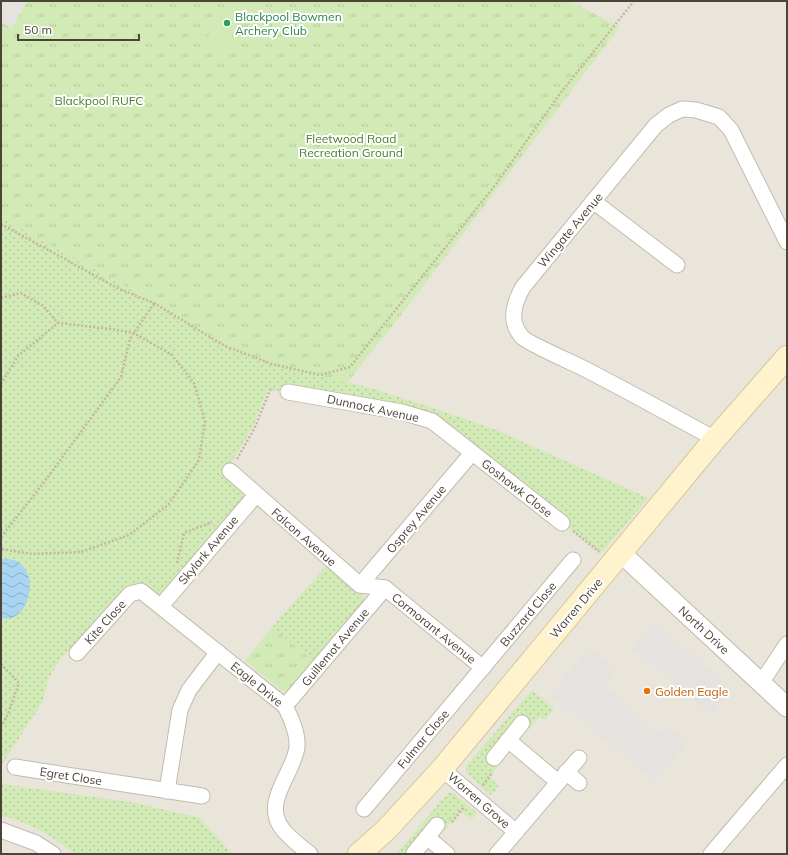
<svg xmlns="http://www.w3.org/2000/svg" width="788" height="855" font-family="Mulish,sans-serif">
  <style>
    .residential { fill: #eae5da }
    .grass { fill: url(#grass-dots) }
    .park { fill: url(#park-tufts) }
    .garden { fill: #d2eab5 }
    .parking { fill: #e5e3e0 }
    .water { fill: url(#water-waves) }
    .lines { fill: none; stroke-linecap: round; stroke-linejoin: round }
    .minor-casing { stroke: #c2bbae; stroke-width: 17 }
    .tertiary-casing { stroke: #c2bbae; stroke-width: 21 }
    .secondary-casing { stroke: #d6c79b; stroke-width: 24 }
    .path { stroke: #c4b79f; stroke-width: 2.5; stroke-dasharray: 2 2; stroke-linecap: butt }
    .minor { stroke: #fff; stroke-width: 15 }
    .tertiary { stroke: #fff; stroke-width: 19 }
    .secondary { stroke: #fff3cd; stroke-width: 22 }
    .leisure-dot { fill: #2e9e5b; stroke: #fff; stroke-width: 1.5 }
    .food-dot { fill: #e8710a; stroke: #fff; stroke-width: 1.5 }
    .labels { text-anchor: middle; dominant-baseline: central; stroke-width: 4; stroke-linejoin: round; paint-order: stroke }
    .leisure-label { font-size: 12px; fill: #27864d; stroke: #fff; text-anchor: start }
    .park-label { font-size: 12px; fill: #4a7f2a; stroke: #fff }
    .street-label { font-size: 12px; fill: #4b4439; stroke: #fff }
    .food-label { font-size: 12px; fill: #c56008; stroke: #fff; text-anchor: start }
  </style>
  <defs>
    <pattern id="grass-dots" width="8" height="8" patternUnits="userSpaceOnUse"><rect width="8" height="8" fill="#d2eab5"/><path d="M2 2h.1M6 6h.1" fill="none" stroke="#b6ca9c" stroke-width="1.8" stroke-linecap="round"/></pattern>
    <pattern id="park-tufts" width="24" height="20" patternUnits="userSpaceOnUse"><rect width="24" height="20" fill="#d2eab5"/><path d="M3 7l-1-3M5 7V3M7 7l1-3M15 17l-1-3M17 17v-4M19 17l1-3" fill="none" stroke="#b6ca9c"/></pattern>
    <pattern id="water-waves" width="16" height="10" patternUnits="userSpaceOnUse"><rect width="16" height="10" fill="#a9d4f2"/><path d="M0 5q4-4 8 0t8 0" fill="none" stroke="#8caec5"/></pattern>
  </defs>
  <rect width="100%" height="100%" fill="#f6f3ec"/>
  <rect class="residential" x="1" y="1" width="786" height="853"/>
  <g class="grass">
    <polygon points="1,218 109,277 247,356 377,390 442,411 496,430 648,498 601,553 432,421 268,389 253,426 227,470 256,495 161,606 135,592 134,583 127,586 60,660 48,679 43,701 1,766"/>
    <polygon points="327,565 368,600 314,662 272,627"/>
    <polygon points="532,690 554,709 545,720 540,716 529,729 522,724 494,758 500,764 489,777 499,786 491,795 467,773 466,766"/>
    <path d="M1,784l135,19 64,15 32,36h-158c-20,-18 -47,-33 -73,-38z"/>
    <polygon points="448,793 453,793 477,813 471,820 461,811 445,830 437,825 415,854 396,854"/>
  </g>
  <g class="park">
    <polygon points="1,1 570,1 620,27 409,305 347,383 247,356 109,277 1,218"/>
    <polygon points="272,627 314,662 291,689 287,692 281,690 245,661"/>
  </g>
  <polygon class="garden" points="228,1 252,1 220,55 202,46"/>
  <g class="parking">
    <polygon points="1,1 27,1 12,28 1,22"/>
    <polygon points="654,621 733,690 711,715 632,648"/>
    <polygon points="589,648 609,663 607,666 615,673 604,686 661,734 667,726 688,742 656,782 550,695"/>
  </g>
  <path class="water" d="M1,559c30,-3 35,29 22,50 -3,5 -8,7 -13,10l-9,-1z"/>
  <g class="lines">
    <defs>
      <g id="minor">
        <polyline points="593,201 677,265"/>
        <polyline points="288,392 402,412 432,421 562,523"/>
        <path d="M715,439c-44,-24 -89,-49 -134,-72 -10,-5 -54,-24 -59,-30 -14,-16 -8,-34 1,-50l133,-162 13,-10 13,-6 14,1 23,7 12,13 56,112"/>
        <polyline points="230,471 360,585 385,588"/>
        <polyline points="360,585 472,453"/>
        <polyline points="385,588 483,668"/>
        <polyline points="161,606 256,495"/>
        <path d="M77,653l53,-59 11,-3 144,115c6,12 13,27 12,41 -3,26 -34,53 -16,80 7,10 19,19 29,27"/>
        <polyline points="761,683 787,644"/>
        <polyline points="285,706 385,588"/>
        <polyline points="508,740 558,782"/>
        <polyline points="494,758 522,723"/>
        <polyline points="15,767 202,796"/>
        <polyline points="442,769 516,832"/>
        <polyline points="566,772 579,783"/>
        <polyline points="167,791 180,710 189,690 218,652"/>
        <polyline points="364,809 573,560"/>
        <polyline points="1,830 36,843 53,854"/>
        <polyline points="427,837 447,854"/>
        <polyline points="414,853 437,825"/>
        <polyline points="497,854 579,758"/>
        <polyline points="711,854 787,765"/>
      </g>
      <polyline id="tertiary" points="621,553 787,707"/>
      <polyline id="secondary" points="359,854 387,829 442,769 715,439 787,357"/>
    </defs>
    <use href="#minor" class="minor-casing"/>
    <use href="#tertiary" class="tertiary-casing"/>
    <use href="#secondary" class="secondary-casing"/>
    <g class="path">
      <polyline points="1,224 119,289 154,303 225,346 272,364 320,375 350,367 496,184 559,95 634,1"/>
      <polyline points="1,298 21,293 43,306 58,323"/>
      <polyline points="1,384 18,356 58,323 111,329 134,333 172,355 194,383 205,421 199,460 168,505 129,535 81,552 32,554 1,549"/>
      <polyline points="237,459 255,427 270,390 274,390"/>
      <polyline points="573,531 599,552"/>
      <polyline points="1,537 45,481 121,377 130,339 154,303"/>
      <polyline points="177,563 184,533 212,522"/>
      <polyline points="1,664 19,683 8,714 1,727"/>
      <polyline points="483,785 492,773"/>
      <polyline points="452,822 464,807"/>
    </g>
    <use href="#minor" class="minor"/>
    <use href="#tertiary" class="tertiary"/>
    <use href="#secondary" class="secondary"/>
  </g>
  <circle class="leisure-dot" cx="227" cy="23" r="4"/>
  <circle class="food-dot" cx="647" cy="691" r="4"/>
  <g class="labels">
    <g class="leisure-label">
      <text x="235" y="16">Blackpool Bowmen<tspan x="235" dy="14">Archery Club</tspan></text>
    </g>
    <g class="park-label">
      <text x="99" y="100">Blackpool RUFC</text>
      <text x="351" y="138">Fleetwood Road<tspan x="351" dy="14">Recreation Ground</tspan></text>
    </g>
    <g class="street-label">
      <text transform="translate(570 230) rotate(-50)">Wingate Avenue</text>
      <text transform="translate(373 408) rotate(12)">Dunnock Avenue</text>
      <text transform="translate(517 488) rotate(38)">Goshawk Close</text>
      <text transform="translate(416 519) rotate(-50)">Osprey Avenue</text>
      <text transform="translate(304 537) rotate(41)">Falcon Avenue</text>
      <text transform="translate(208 550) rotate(-50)">Skylark Avenue</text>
      <text transform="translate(576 608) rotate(-50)">Warren Drive</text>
      <text transform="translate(528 614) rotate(-50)">Buzzard Close</text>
      <text transform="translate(105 622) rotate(-48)">Kite Close</text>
      <text transform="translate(434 628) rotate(39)">Cormorant Avenue</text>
      <text transform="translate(704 630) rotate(43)">North Drive</text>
      <text transform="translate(335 647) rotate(-50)">Guillemot Avenue</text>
      <text transform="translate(257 684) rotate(39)">Eagle Drive</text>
      <text transform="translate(423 739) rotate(-50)">Fulmar Close</text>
      <text transform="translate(71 776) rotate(9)">Egret Close</text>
      <text transform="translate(479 800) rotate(41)">Warren Grove</text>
    </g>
    <g class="food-label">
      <text x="655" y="691">Golden Eagle</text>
    </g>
  </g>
  <rect width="788" height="855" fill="none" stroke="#4b4439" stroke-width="4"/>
  <path d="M18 34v6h121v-6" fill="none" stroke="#4b4439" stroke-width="2"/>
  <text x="24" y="34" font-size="12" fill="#4b4439" stroke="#ffffff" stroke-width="3" paint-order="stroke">50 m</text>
</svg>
